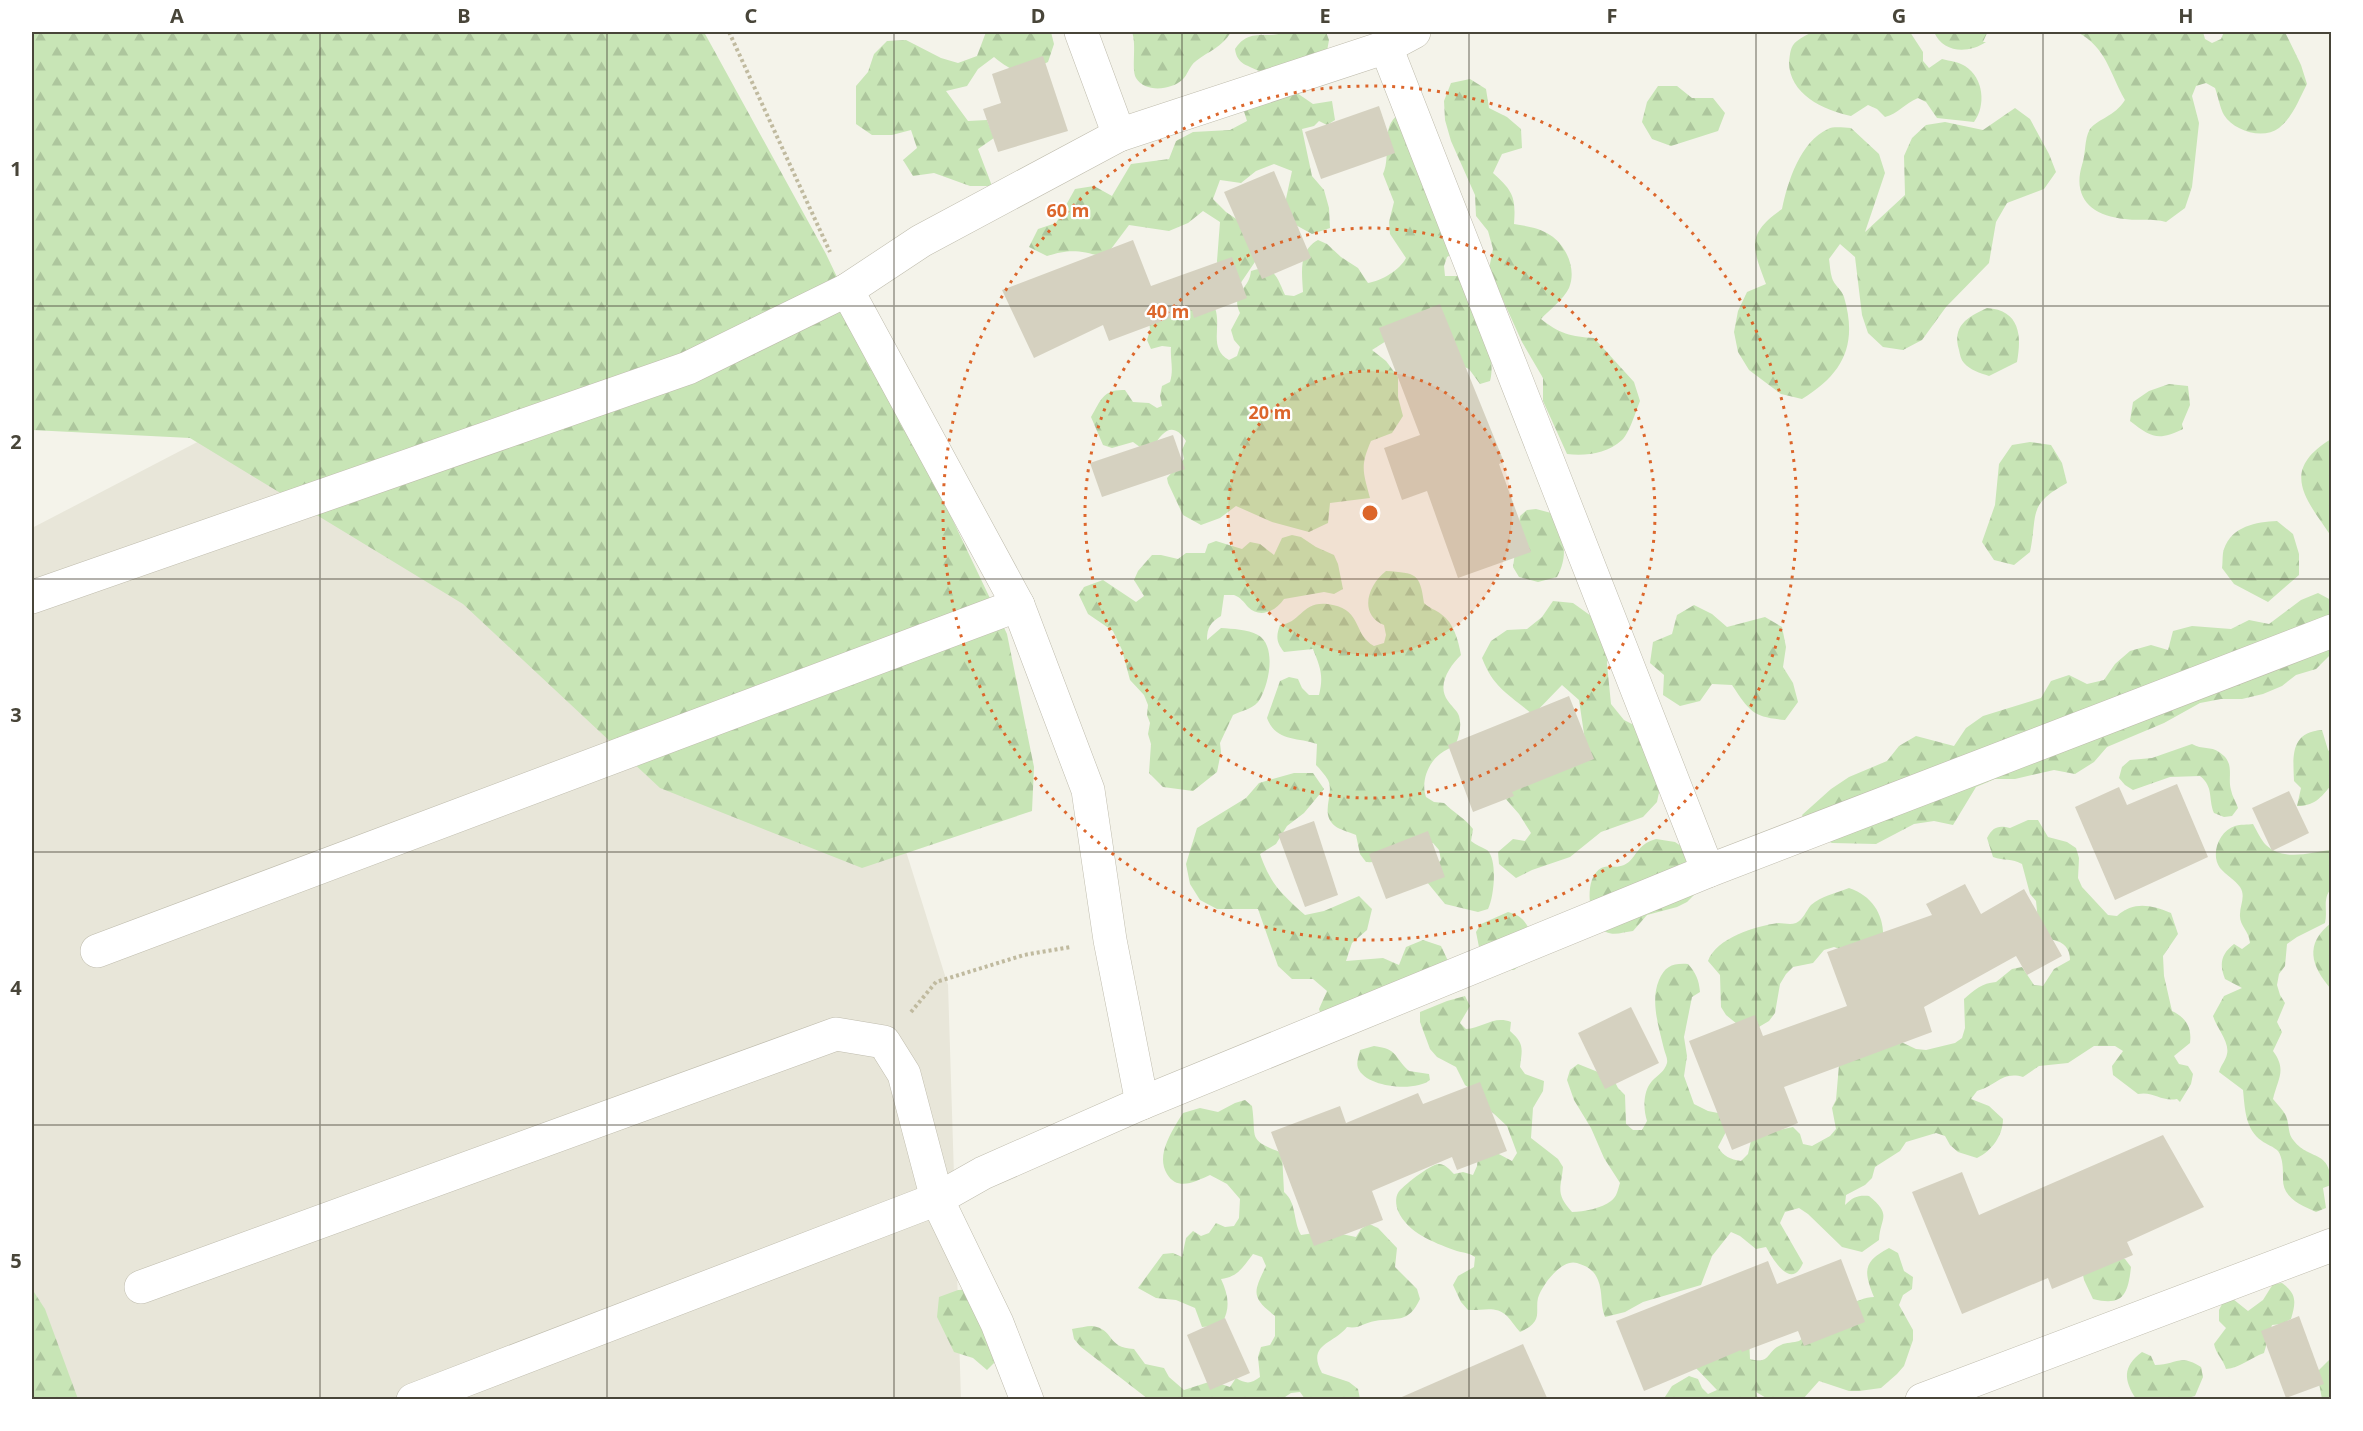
<svg xmlns="http://www.w3.org/2000/svg" width="2363" height="1431" font-family="'Noto Sans',sans-serif">
  <style>
    .residential { fill: #e8e6d9 }
    .forest { fill: url(#forest-firs) }
    .building { fill: #d5d1c0 }
    .lines { fill: none; stroke-linecap: round; stroke-linejoin: round }
    .minor-casing { stroke: #bfbcad; stroke-width: 34 }
    .path { stroke: #c0ba9f; stroke-width: 4; stroke-dasharray: 3 3; stroke-linecap: butt }
    .minor { stroke: #fff; stroke-width: 33 }
    .grid { fill: none; stroke: #484539; stroke-width: 1.5; stroke-opacity: 0.55 }
    .ring { fill: none; stroke: #dc662b; stroke-width: 3; stroke-dasharray: 3 6 }
    .centre { fill: #dc662b; stroke: #fff; stroke-width: 3 }
    .ring-label { font-size: 18px; text-anchor: middle; font-weight: bold; fill: #dc662b; stroke: #fff; stroke-width: 4.5; stroke-linejoin: round; paint-order: stroke }
    .neatline { fill: none; stroke: #484539; stroke-width: 2 }
    .grid-label { font-size: 20px; text-anchor: middle; font-weight: bold; fill: #484539 }
  </style>
  <defs>
    <pattern id="forest-firs" width="22" height="20" patternUnits="userSpaceOnUse" patternTransform="scale(1.5)"><rect width="22" height="20" fill="#c8e5b6"/><path d="M5 1l3.5 6h-7zM16 11l3.5 6h-7z" fill="#adc69d"/></pattern>
  </defs>
  <rect width="100%" height="100%" fill="#f4f3ea"/>
  <polygon class="residential" points="696,183 948,985 961,1399 32,1400 32,528"/>
  <g class="forest">
    <polygon points="32,32 704,32 826,254 1007,634 1034,767 1032,811 862,868 660,788 463,604 190,438 32,430"/>
    <path d="M986,32h65l3,12 -6,18c-25,13 -32,13 -54,-5l-16,12 -11,17 -21,5 22,30 19,-1 7,18 -16,11 14,37h-22l-36,-13 -21,3 -10,-16 14,-12 -6,-18 -19,5h-20l-16,-11v-38l12,-14 6,-18 13,-13 19,-1 35,18 17,5 19,-7z"/>
    <path d="M1132,32h99c-9,15 -22,19 -35,29 -7,5 -8,14 -14,19 -11,10 -37,13 -46,-2 -5,-10 1,-32 -4,-46z"/>
    <path d="M1285,32h41l3,8 -2,11 -66,21c-13,-7 -24,-7 -26,-23 15,-22 30,-9 50,-17z"/>
    <path d="M1813,32h97l13,20v9l6,7 13,-9c8,2 17,3 23,7 19,12 21,40 9,56l-37,-4 -11,-16 -8,-4c-13,5 -20,16 -33,19l-8,-8 -9,-4 -17,11c-28,-6 -62,-22 -62,-54 1,-8 1,-16 8,-21 5,-4 11,-7 16,-9z"/>
    <path d="M1934,32h53v1l-4,9h3c-18,12 -43,11 -52,-10z"/>
    <path d="M2077,32h126l2,7 7,4 9,-4 3,-7h61l16,33 6,19c-8,15 -14,33 -28,44 -16,12 -45,3 -55,-13 -4,-7 -6,-19 -9,-27l-9,-5 -10,3 -4,10 7,27 -7,64 -7,21 -19,14c-14,-4 -27,-1 -41,-3 -33,-3 -53,-21 -43,-54 4,-11 2,-26 8,-36 9,-11 24,-12 35,-29 -16,-28 -18,-52 -48,-68z"/>
    <path d="M1470,79l16,10 3,19 18,9 14,12 1,19 -20,6 -9,19c20,18 23,24 21,51 12,2 26,4 36,11 16,10 27,34 19,53 -5,11 -20,22 -28,31 17,14 31,18 53,19l40,44 6,19c-4,10 -11,33 -18,39 -15,14 -37,16 -55,14l-24,-53v-23l-21,-36 -33,-73 4,-20 -5,-18 -12,-15 -1,-21 -24,-54 -6,-21 -1,-19 7,-18z"/>
    <polygon points="1658,86 1677,86 1692,98 1713,98 1725,113 1718,131 1671,146 1652,139 1642,122 1647,102"/>
    <path d="M1297,93l16,11 19,-3 3,19 -8,5 -8,-4 -5,5 -12,3 10,47 12,14 5,18 1,20 -18,6 -18,-10 -10,-16 8,-37 -18,-7 -18,7 -15,12 -21,-3 -7,19 13,13 31,21 4,20 -21,31 -20,-4 -3,-19 3,-39 -17,-11 -15,12 -19,8 -40,-6 -24,32c-24,-6 -34,-9 -58,-1l-18,-9 9,-18 18,-6 19,-34 19,-3 18,10 19,-32 38,-5 7,-18 17,-9 37,-2 17,-9 -6,-19z"/>
    <path d="M2015,108l15,11 19,35 7,18 -12,17 -37,14 -11,19 -7,41 -43,44 -24,33 -19,10 -20,-3 -15,-14 -6,-18 -7,-58 -15,-13 -11,15c1,6 1,13 3,19 2,7 10,12 12,19 14,48 -1,77 -42,102l-21,-5 -32,-24 -11,-18 -4,-20 4,-21 9,-19 19,-8c-14,-37 -20,-50 16,-75 6,-28 18,-67 46,-80 6,-3 16,-1 23,-1l28,26 6,19 -20,59 40,-37 -1,-39 8,-18 14,-13 19,-3 38,8z"/>
    <path d="M1399,114l57,138 -9,5 -3,9 1,10h19c10,28 34,76 26,105l-10,3 -11,-15 -75,-33 -22,14 14,11 12,16v20l5,19 -11,17 -21,8c-11,25 -8,31 -1,57l-40,5 -2,20 -19,9 -37,-10 -36,-16 -16,12 -19,7 -18,-10 -15,-32 -1,-5 17,-19 -2,-9 4,-9c-13,-20 -23,-10 -33,6l-9,3 -11,-8 -21,6 -9,-3 -12,-28c10,-17 12,-28 34,-27l8,12 16,1 8,5 5,-2 -2,-10 2,-10 8,-4c4,-13 0,-23 1,-35l-9,-1 -11,3 -4,-9 3,-10 -1,-10 11,-14 55,2c7,19 -7,40 14,52l8,-4 3,-9 -6,-7 -3,-10 9,-17c-10,-21 9,-22 11,-42 23,-8 26,6 34,24l9,1 9,-4c-1,-20 -5,-41 15,-52l9,4 14,13 17,11 10,15c13,-2 32,-13 38,-25l-16,-24 -1,-12 5,-20 -11,-28c9,-19 -4,-46 16,-60z"/>
    <path d="M1987,308c33,2 35,28 30,54l-28,14c-9,-3 -19,-6 -25,-13 -3,-3 -4,-8 -5,-13 -7,-24 8,-33 28,-42z"/>
    <path d="M2169,384l19,2 2,19 -8,19 1,5c-25,12 -31,9 -53,-8l3,-19 16,-11z"/>
    <path d="M2331,439v97c-25,-37 -52,-65 0,-97z"/>
    <path d="M2030,442l21,3 11,18 5,20c-40,22 -29,30 -37,69l-16,13 -20,-5 -12,-18 13,-37 4,-41 13,-19z"/>
    <path d="M1536,509l19,5c7,23 15,39 2,63l-19,5 -19,-5 -6,-10 7,-51 7,-6z"/>
    <path d="M2277,521l16,13 6,20v21l-31,27 -34,-18 -12,-16c1,-6 0,-14 2,-19 8,-23 32,-27 53,-28z"/>
    <path d="M1292,535l9,2 15,10 18,8 4,9 5,25 -9,5 -10,-2 -40,7c-8,12 -24,20 -36,8 -4,-5 -8,-10 -14,-12 -1,0 -9,0 -10,0l-3,21c-10,6 -14,11 -14,24l14,-12c12,1 26,1 37,7 19,11 11,49 2,64 -4,9 -19,12 -27,16l-13,28 1,9 -4,20 -24,19 -30,-4 -14,-14 2,-29 -3,-10 2,-11 -3,-8 1,-10 -4,-10 -14,-15 -8,-30 -9,-19 -25,-17 -9,-19 5,-8 19,-7 33,22 8,-6 -10,-16 4,-9 14,-16h9l17,4 8,-6h19l3,-9 8,-3 26,8 8,-7 10,2 14,11 8,-17z"/>
    <path d="M1386,571c30,2 34,2 38,32 5,5 12,7 17,11 13,9 17,26 20,41 -11,11 -25,30 -13,46 3,5 9,9 11,15 3,10 0,19 -3,28 -5,4 -11,6 -16,10 -13,10 -19,29 -14,43l8,5 10,1c9,9 22,16 29,26l-2,12c5,4 11,6 16,9 11,9 7,48 1,59l-10,3 -33,-8 -18,-22 1,-10 13,-12 -2,-10 -6,-7c-24,0 -43,21 -67,19l-6,-8 -4,-19c-6,-3 -16,-5 -21,-9 -16,-13 0,-31 -7,-46 -3,-5 -8,-11 -12,-15l1,-21c-20,-7 -41,-2 -50,-26l13,-37 9,-4 9,2 4,9 7,7h10c5,-20 1,-28 -6,-46l-29,3c-8,-10 -8,-16 -4,-27 22,-2 22,-27 53,-20 29,6 20,29 41,41l10,-3 2,-8 -2,-10c-26,-11 -16,-40 2,-54z"/>
    <polygon points="2318,593 2331,600 2331,654 2316,669 2296,675 2282,686 2263,694 2242,699 2221,699 2200,703 2164,723 2107,747 2094,762 2075,774 2054,770 2015,779 1995,779 1976,787 1953,825 1934,821 1914,824 1876,844 1832,843 1811,834 1802,815 1831,789 1849,777 1887,761 1899,746 1916,736 1954,746 1966,728 1983,716 2041,698 2051,681 2069,675 2087,684 2104,680 2115,664 2130,651 2151,645 2168,650 2173,631 2192,626 2231,629 2249,620 2269,624 2301,600"/>
    <path d="M1553,601l20,2 32,23 5,18 -3,20 4,40 13,16 16,8 21,55 -4,19 -14,15 -42,15 -31,25 -38,13 -16,8 -17,-14 -1,-12 15,-13 12,2 6,-8 -12,-19 -22,-25 90,-35 -8,-54 -17,-15 -29,30c-24,-21 -39,-26 -51,-57l9,-17 16,-11 20,-1 15,-12z"/>
    <path d="M1694,605l18,9 15,13 38,-10 17,10 4,20 -3,20 10,16 5,19 -13,18c-32,-3 -35,-8 -53,-35l-20,-1 -12,17 -20,5 -17,-11 1,-20 -14,-12 3,-21 19,-8 5,-19z"/>
    <path d="M2322,730l6,20 3,3v32c-10,13 -17,21 -34,21l4,-18 -7,-7c-1,-24 -4,-49 28,-51z"/>
    <path d="M2192,744c10,6 19,2 27,8 17,11 8,24 12,38 1,6 5,12 7,18l-6,8 -8,1 -10,-4c-6,-14 0,-26 -14,-37l-30,1 -37,13 -8,-5 -6,-7 3,-11 8,-7 22,-2z"/>
    <path d="M1294,773h19l11,16 -20,24 -17,13 -11,18 -16,10c11,31 21,39 45,61l19,-4 35,-15 13,13 -5,21 -15,13 -6,18 37,-3 16,7 7,-18 17,-7 18,6 8,17 -124,66 -6,-20 8,-18 -14,-12h-21l-14,-13 -20,-57h-41l-17,-9 -10,-16 -4,-20 11,-36 49,-30 13,-15z"/>
    <path d="M2028,820h10l10,17 19,5 9,6 3,10 -1,20 4,9 26,28 9,1c17,-15 34,-11 54,-3l7,21 -15,22 1,20 8,35c14,7 20,16 18,32l-16,13 5,8 9,2 5,8 -2,10 -11,18 -3,-3c-16,3 -23,-8 -39,-5l-25,-19 -1,-9 11,-15 -8,-5h-21l-26,17 -29,3 -16,11c-21,-6 -27,9 -46,14l-6,8 18,7 14,13c0,16 -11,32 -26,39l-19,-6 -8,-7 -5,-9 -9,-3 -30,9 -6,9 -25,16 -3,11 -7,7 -19,10 -1,10c8,-8 13,-10 24,-9 24,20 11,21 10,44l-17,12 -20,-5 -34,-33 -9,-6 -14,4 -5,11 23,40c-12,28 -30,-4 -37,-16l-10,2 -16,-13 -9,-4 -19,24 -11,29 -58,17 -18,10 -20,5c-5,-12 -2,-25 -7,-37 -4,-10 -11,-14 -21,-17 -15,-5 -35,22 -39,35 -2,8 1,17 -3,23 -4,6 -9,8 -15,11 -5,-5 -8,-11 -13,-16 -11,-11 -25,-5 -39,-6l-7,-8 -8,-17 5,-9 16,-9 1,-10c-7,-5 -13,-4 -21,-7 -21,-8 -46,-17 -56,-39 -2,-5 -3,-13 0,-18 3,-6 34,-30 41,-29 6,0 11,6 15,10l9,-2 10,3 4,-9 1,-10 17,-4 17,9 5,-8 -10,-27 -15,-14 -9,-4 -10,-17 -8,-6 -9,-18 -19,-10 -7,-8 -10,-27v-10l27,-11 18,-5 5,10 -10,17 6,6c17,-1 28,-14 45,-7l-1,9c15,13 12,18 10,36l5,7 19,7 -1,10 -10,17 -2,30 27,21 5,8c-2,22 -8,26 9,45 12,0 30,-4 39,-11 6,-4 7,-12 9,-18l-16,-25 -13,-30 -17,-28 -7,-20 3,-10 8,-6 35,14 5,10 7,7 1,29 7,6h9l5,-9c-4,-12 -4,-30 5,-40 6,-6 13,-10 15,-18 1,-5 -2,-9 -3,-14 -5,-21 -14,-48 -5,-69 6,-14 14,-17 29,-16 8,9 11,16 12,28l-8,5 -8,40 3,19 -3,20 10,28 14,7 10,2 10,15 -10,19c6,10 12,12 23,14l7,-7 4,-18 41,-9 7,7 3,10 9,2 18,-10 6,-7 -4,-21 4,-8 5,-59h58l17,8 10,1 29,-7 7,-5 3,-10 -1,-29c10,-9 18,-16 32,-17l16,-13 10,-2 12,18 9,1 11,-17 16,-9c0,-16 -12,-21 -27,-21l-5,-18 -2,-20 -6,-7 -8,-30c-10,-6 -18,-3 -29,-7l-6,-19c6,-11 11,-13 23,-10z"/>
    <path d="M2253,824c4,7 8,16 13,21 18,17 45,7 65,5v39c-9,10 -3,22 -6,34l-28,14 -10,7 -2,22 -6,8 -2,11 3,10 5,8 -8,19 5,10 -9,19c14,19 5,27 0,48 4,5 9,10 12,15 5,9 2,20 9,27 16,20 37,8 37,44l-8,3 3,20 -10,4c-15,-7 -34,-14 -33,-34 0,-9 0,-20 -5,-27 -4,-4 -12,-7 -16,-10 -17,-12 -17,-32 -19,-51l-24,-18c2,-7 7,-12 8,-18 3,-12 -11,-27 -14,-38l11,-20 18,-8 -17,-9c-6,-15 -4,-25 9,-35l8,5 8,-6c-1,-13 -11,-17 -10,-29 0,-9 6,-18 0,-27 -5,-7 -14,-12 -20,-19 -10,-14 -1,-37 15,-42 5,-2 13,-1 18,-2z"/>
    <path d="M1656,839l19,3 9,6 13,37 -3,10 -7,7 -10,5 -30,8 -14,16c-9,1 -19,5 -27,1 -17,-7 -21,-45 -11,-58 9,-13 18,-4 29,-9 13,-6 11,-20 32,-26z"/>
    <path d="M1849,888c24,8 36,28 34,53l-31,12 -18,-6 -10,3 -11,13 -20,4 -7,7 -6,10 -5,29 -6,8 -17,10 -10,-3 -16,-13 -5,-8 -1,-32 -12,-14c8,-23 48,-35 70,-38 6,0 12,2 18,0 7,-3 10,-12 15,-18 10,-9 26,-12 38,-17z"/>
    <path d="M1508,912c16,4 19,12 25,26l-11,26 -8,6h-11l-23,-18 -4,-20 5,-8z"/>
    <path d="M2331,923v66c-20,-23 -27,-45 0,-66z"/>
    <path d="M1374,1046c25,3 20,12 35,25l20,3 1,6c-14,12 -64,8 -72,-12 -2,-6 1,-12 2,-18z"/>
    <path d="M1245,1100l7,6c5,33 -6,33 30,47l2,39c13,11 9,29 17,43l26,-4 29,6 5,-8 8,-5 9,4 19,20 -2,19 22,22 3,10c-12,25 -22,18 -45,22 -12,2 -15,8 -28,6 -13,17 -41,17 -25,46l27,9 9,7 2,10h-55l-5,-7 -9,1 -9,6h-134l-67,-52 -7,-8 -2,-10c7,-1 14,-3 20,-3 23,3 14,22 42,23l11,15 19,4 5,9 15,13 28,-9 18,6 6,-9c10,6 15,6 24,-1l-2,-20 3,-10 9,-2 5,-9v-20c-24,-19 -22,-23 -9,-50l-4,-9 -9,-3c-10,13 -15,23 -32,25 7,15 10,29 1,44l-9,3 -11,1 -7,-19 -19,-8 -20,-2 -18,-10 25,-34 10,-1 9,4 4,-19 7,-7 8,5 8,-3 7,-10 9,4 9,-1 5,-8 1,-19 -13,-15 -17,-9c-14,6 -32,17 -43,-1 -4,-7 -5,-14 -3,-23 3,-13 12,-27 19,-38l17,-5 18,4 17,-9z"/>
    <path d="M1889,1248l9,5 6,18 9,6 -1,12 -9,6 -4,10 14,25v10l-9,26 -7,8 -16,14 -22,3h-10l-30,-10 -16,18h-35l-12,-7 2,7 -95,1 9,-14 17,-10 9,3 4,9 6,6 9,-4 -24,-25 56,-27 1,21c21,6 16,-8 31,-14 5,-3 13,-2 18,-4 5,-3 8,-10 13,-14 13,-11 46,-30 62,-30 -10,-25 -12,-35 15,-49z"/>
    <path d="M2115,1256l10,3 6,8c-3,26 -7,40 -38,32l-9,-19 -2,-10z"/>
    <path d="M2282,1283c15,11 14,19 9,36l-9,5 -10,1 -8,28c-14,5 -24,15 -38,16 -3,-10 -10,-15 -12,-25l12,-16 -7,-7v-11l5,-10 9,-1 15,12 15,-11 10,-16z"/>
    <polygon points="32,1289 45,1309 78,1399 32,1399"/>
    <polygon points="978,1289 1003,1354 987,1370 973,1358 954,1352 937,1317 939,1297 958,1290"/>
    <path d="M2142,1352l9,4 4,9c21,0 24,-12 46,2l2,10 -8,19 -11,3h-48c-12,-19 -14,-32 6,-47z"/>
    <polygon points="2331,1358 2331,1399 2322,1399 2317,1372"/>
  </g>
  <g class="building">
    <polygon points="1043,56 1068,131 998,152 983,109 1001,103 992,74"/>
    <polygon points="1379,106 1395,153 1321,179 1305,132"/>
    <polygon points="1274,171 1311,258 1262,279 1224,192"/>
    <polygon points="1133,240 1151,286 1232,257 1247,298 1194,318 1192,310 1109,341 1103,325 1034,358 1002,290"/>
    <polygon points="1440,304 1504,462 1499,464 1531,552 1458,578 1427,491 1402,500 1384,448 1420,435 1379,328"/>
    <polygon points="1173,435 1185,469 1102,497 1090,463"/>
    <polygon points="1569,696 1594,759 1512,792 1514,796 1473,812 1448,745"/>
    <polygon points="2177,784 2208,857 2115,900 2075,807 2119,787 2127,805"/>
    <polygon points="2289,791 2309,833 2272,851 2252,808"/>
    <polygon points="1314,821 1338,895 1305,907 1278,834"/>
    <polygon points="1428,831 1445,877 1386,899 1369,854"/>
    <polygon points="1965,884 1981,914 2024,889 2062,956 2027,975 2016,956 1924,1007 1932,1032 1784,1087 1798,1123 1732,1150 1689,1041 1755,1015 1763,1036 1847,1006 1827,952 1932,915 1926,904"/>
    <polygon points="1631,1007 1659,1063 1605,1089 1578,1033"/>
    <polygon points="1480,1082 1507,1151 1457,1170 1452,1157 1372,1191 1383,1220 1314,1246 1271,1132 1340,1106 1346,1123 1418,1093 1423,1104"/>
    <polygon points="2163,1135 2204,1207 2127,1242 2133,1255 2052,1289 2048,1278 1962,1314 1912,1192 1962,1172 1979,1215"/>
    <polygon points="1841,1259 1865,1322 1804,1346 1798,1331 1742,1352 1741,1350 1644,1391 1616,1321 1768,1261 1777,1284"/>
    <polygon points="2299,1316 2324,1384 2286,1398 2261,1331"/>
    <polygon points="1225,1318 1250,1373 1210,1390 1187,1335"/>
    <polygon points="1523,1344 1548,1400 1395,1400"/>
  </g>
  <g class="lines">
    <defs>
      <g id="minor">
        <polyline points="1081,32 1119,135"/>
        <polyline points="1386,47 1708,871"/>
        <polyline points="847,290 1018,605 1088,790 1110,940 1142,1103"/>
        <polyline points="32,597 688,368 847,290 921,241 1119,135 1386,47 1414,32"/>
        <polyline points="97,951 1018,605"/>
        <polyline points="141,1287 836,1034 884,1042 904,1074 937,1199 997,1323 1027,1400"/>
        <polyline points="413,1400 937,1199 983,1173 1142,1103 1708,871 2332,631"/>
        <polyline points="1922,1400 2332,1245"/>
      </g>
    </defs>
    <use href="#minor" class="minor-casing"/>
    <g class="path">
      <polyline points="729,32 830,252"/>
      <polyline points="911,1012 936,982 1024,955 1071,947"/>
    </g>
    <use href="#minor" class="minor"/>
  </g>
  <path class="grid" d="M320,32v1368M607,32v1368M894,32v1368M1182,32v1368M1469,32v1368M1756,32v1368M2043,32v1368M32,306h2300M32,579h2300M32,852h2300M32,1125h2300"/>
  <circle cx="1370" cy="513" r="142" fill="#dc662b" fill-opacity=".12"/>
  <g class="ring">
    <circle cx="1370" cy="513" r="142"/>
    <circle cx="1370" cy="513" r="285"/>
    <circle cx="1370" cy="513" r="427"/>
  </g>
  <circle cx="1370" cy="513" r="9" class="centre"/>
  <g class="ring-label">
    <text x="1068" y="217">60 m</text>
    <text x="1168" y="318">40 m</text>
    <text x="1270" y="419">20 m</text>
  </g>
  <rect width="2363" height="1431" fill="none" stroke="#ffffff" stroke-width="66"/>
  <rect x="33" y="33" width="2297" height="1365" class="neatline"/>
  <g class="grid-label">
    <text x="177" y="23">A</text>
    <text x="464" y="23">B</text>
    <text x="751" y="23">C</text>
    <text x="1038" y="23">D</text>
    <text x="1325" y="23">E</text>
    <text x="1612" y="23">F</text>
    <text x="1899" y="23">G</text>
    <text x="2186" y="23">H</text>
    <text x="16" y="176">1</text>
    <text x="16" y="449">2</text>
    <text x="16" y="722">3</text>
    <text x="16" y="995">4</text>
    <text x="16" y="1268">5</text>
  </g>
</svg>
